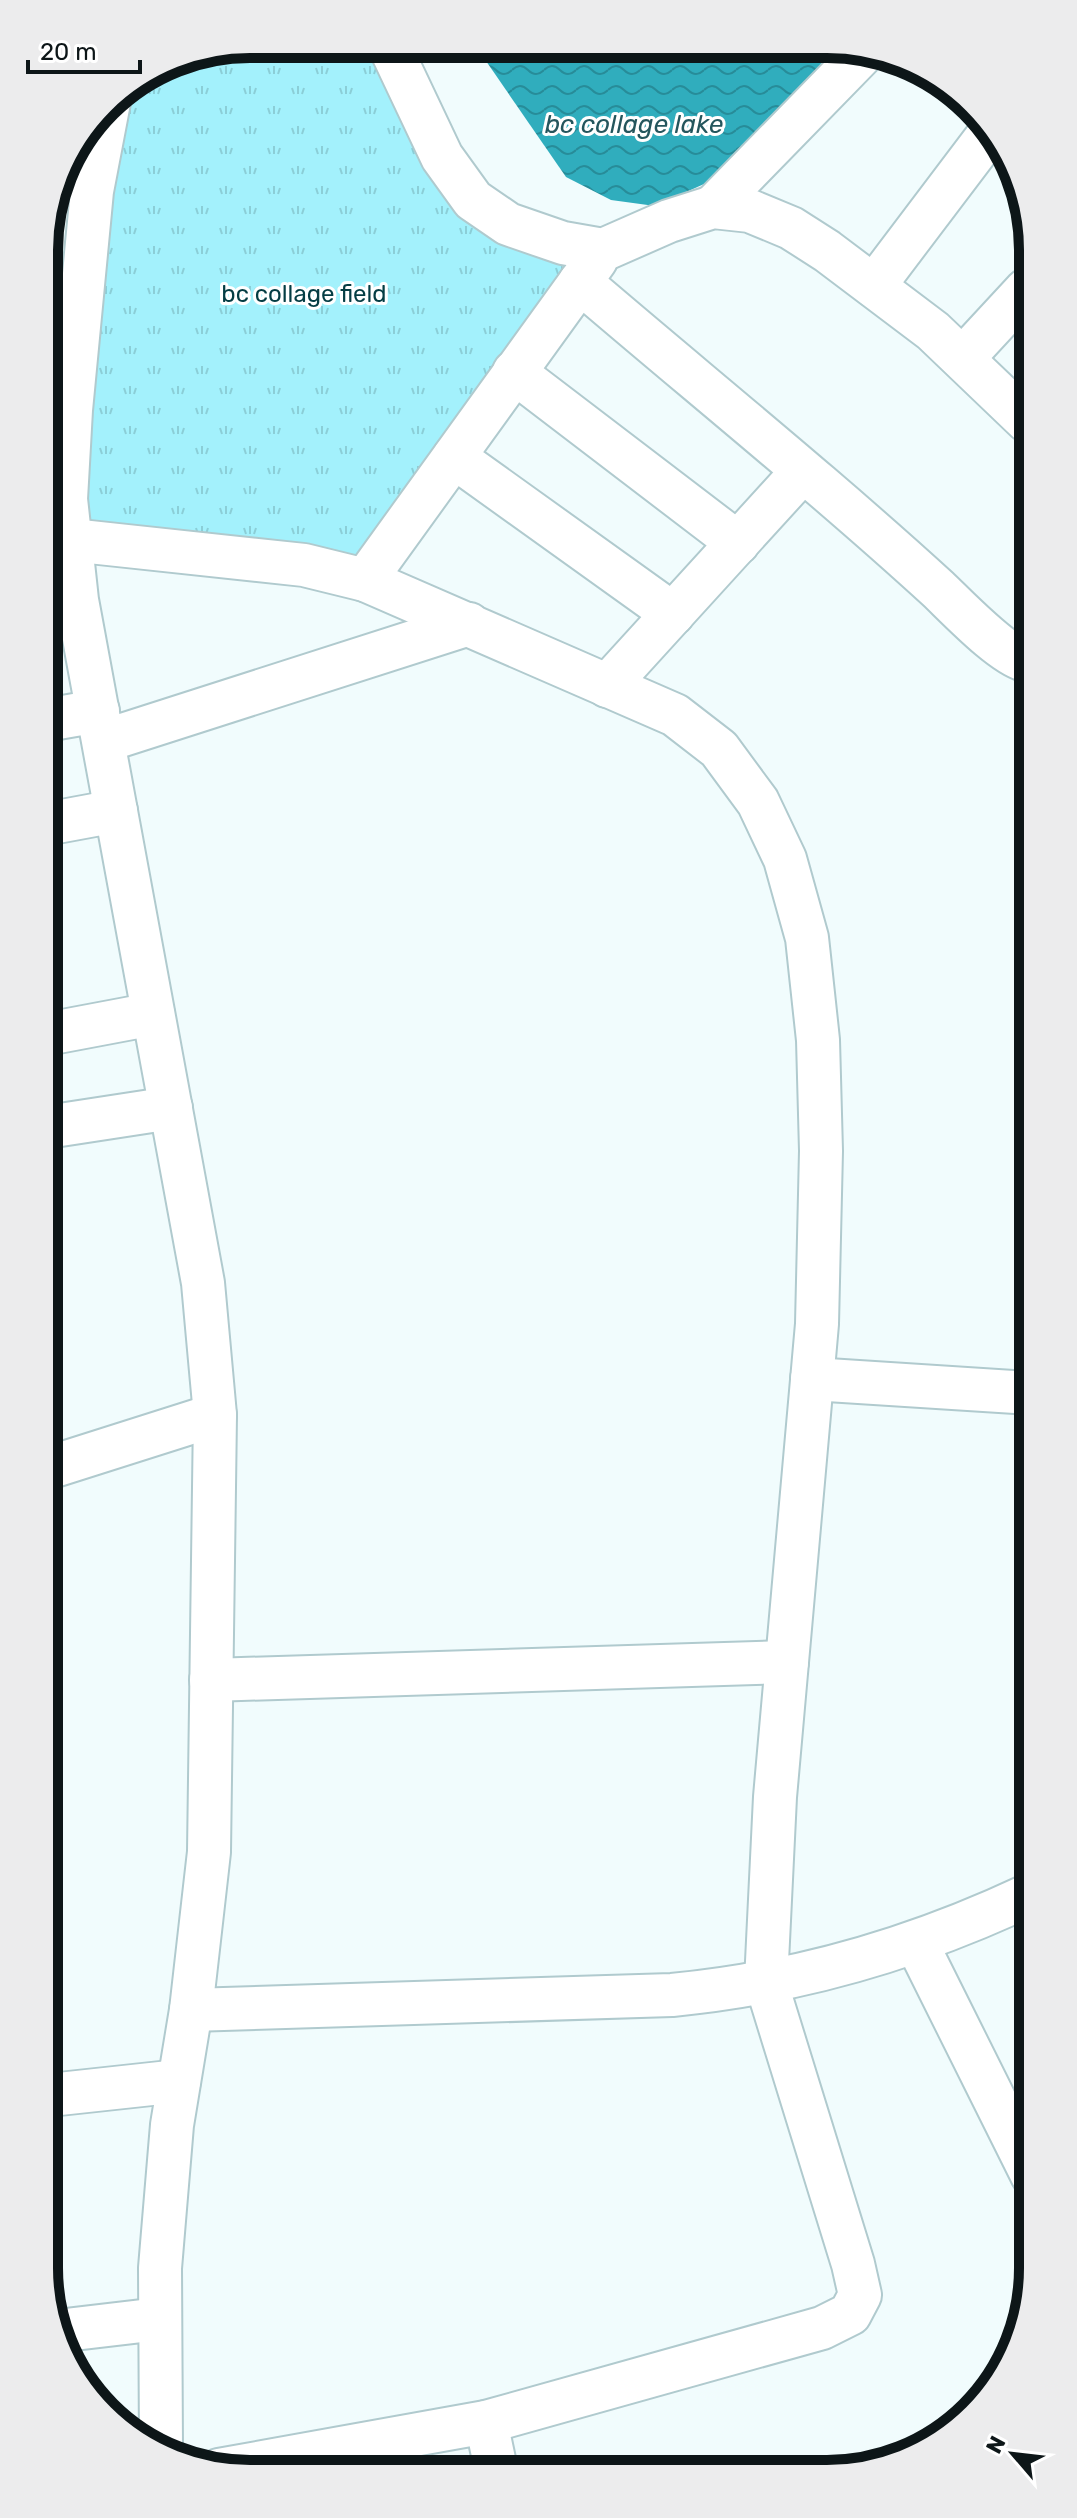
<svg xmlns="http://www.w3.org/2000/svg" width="1077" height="2518" font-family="Rubik,sans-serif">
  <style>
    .grass { fill: url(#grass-tufts) }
    .water { fill: url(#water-waves) }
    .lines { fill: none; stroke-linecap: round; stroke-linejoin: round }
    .minor-casing { stroke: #b0cace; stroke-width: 46 }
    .minor { stroke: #fff; stroke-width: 42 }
    .labels { text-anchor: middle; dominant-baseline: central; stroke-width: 6; stroke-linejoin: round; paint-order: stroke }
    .park-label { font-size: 24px; fill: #043d44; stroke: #fff }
    .water-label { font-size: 26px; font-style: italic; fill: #24565d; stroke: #fff }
    .rim { fill: none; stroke: #0d1618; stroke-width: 10 }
  </style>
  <defs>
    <pattern id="grass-tufts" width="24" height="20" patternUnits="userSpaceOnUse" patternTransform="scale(2)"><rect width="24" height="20" fill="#a3f1fc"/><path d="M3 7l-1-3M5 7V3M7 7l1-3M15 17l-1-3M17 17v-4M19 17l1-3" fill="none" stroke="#8bced7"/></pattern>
    <pattern id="water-waves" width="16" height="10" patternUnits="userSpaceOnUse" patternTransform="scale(2)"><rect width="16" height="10" fill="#30adbd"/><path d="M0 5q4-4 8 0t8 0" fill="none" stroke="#278c99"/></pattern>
  </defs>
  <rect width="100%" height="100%" fill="#f1fcfd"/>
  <polygon class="grass" points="250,44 375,45 391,92 576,280 328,589 80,559 105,184 132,84 172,60"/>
  <polygon class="water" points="478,45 843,48 733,171 655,206 611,200 566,177 486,61"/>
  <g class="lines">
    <defs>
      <g id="minor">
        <polyline points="389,45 442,157 473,200 508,224 563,243 603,250 669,221 713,207 750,211 791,228 827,251 933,331 1027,421"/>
        <polyline points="109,102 92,191 71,410 66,499 77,600 203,1283 215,1415 209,1852 191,2010 172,2125 160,2268 161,2446"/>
        <polyline points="713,207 868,48"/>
        <path d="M580,282c119,102 242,201 358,307 19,18 66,68 90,72"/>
        <polyline points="874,286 989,134"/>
        <polyline points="963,358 1026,290"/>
        <polyline points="514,372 738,543"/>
        <polyline points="454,457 673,614"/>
        <polyline points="71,540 304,565 365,580 675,715 719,749 758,802 785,859 807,938 818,1040 821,1151 817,1324 775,1797 766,1982 853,2264 860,2295 850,2314 822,2328 486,2422 219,2470"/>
        <polyline points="365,580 596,260"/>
        <polyline points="607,686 802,472"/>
        <polyline points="46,720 98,711"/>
        <polyline points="104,741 469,624"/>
        <polyline points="46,824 116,811"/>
        <polyline points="47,1034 153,1014"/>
        <polyline points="47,1127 171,1108"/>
        <polyline points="812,1379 1030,1393"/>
        <polyline points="48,1468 215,1415"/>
        <polyline points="211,1680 787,1662"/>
        <polyline points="916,1942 1032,2175"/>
        <path d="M191,2010l481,-15c126,-12 245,-47 359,-101"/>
        <polyline points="50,2095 179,2081"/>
        <polyline points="57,2331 159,2319"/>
        <polyline points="486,2422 496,2469"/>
      </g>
    </defs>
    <use href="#minor" class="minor-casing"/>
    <use href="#minor" class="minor"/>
  </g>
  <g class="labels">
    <g class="park-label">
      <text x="304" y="294">bc collage field</text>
    </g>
    <g class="water-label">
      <text x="634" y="124">bc collage lake</text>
    </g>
  </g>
  <path d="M0 0H1077V2518H0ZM250 58H827A192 192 0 0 1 1019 250V2268A192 192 0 0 1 827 2460H250A192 192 0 0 1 58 2268V250A192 192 0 0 1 250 58Z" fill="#ececed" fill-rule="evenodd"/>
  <path class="rim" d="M250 58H827A192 192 0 0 1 1019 250V2268A192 192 0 0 1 827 2460H250A192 192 0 0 1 58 2268V250A192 192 0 0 1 250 58Z"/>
  <g transform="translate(1013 2454) rotate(298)" stroke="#ffffff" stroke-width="6" paint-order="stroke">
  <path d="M0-6L14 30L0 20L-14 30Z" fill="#0d1618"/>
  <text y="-12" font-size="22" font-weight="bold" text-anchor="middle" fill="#0d1618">N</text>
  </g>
  <path d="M28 60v12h112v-12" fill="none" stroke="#0d1618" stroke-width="4"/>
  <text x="40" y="60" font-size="24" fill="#0d1618" stroke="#ffffff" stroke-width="6" paint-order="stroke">20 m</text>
</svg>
